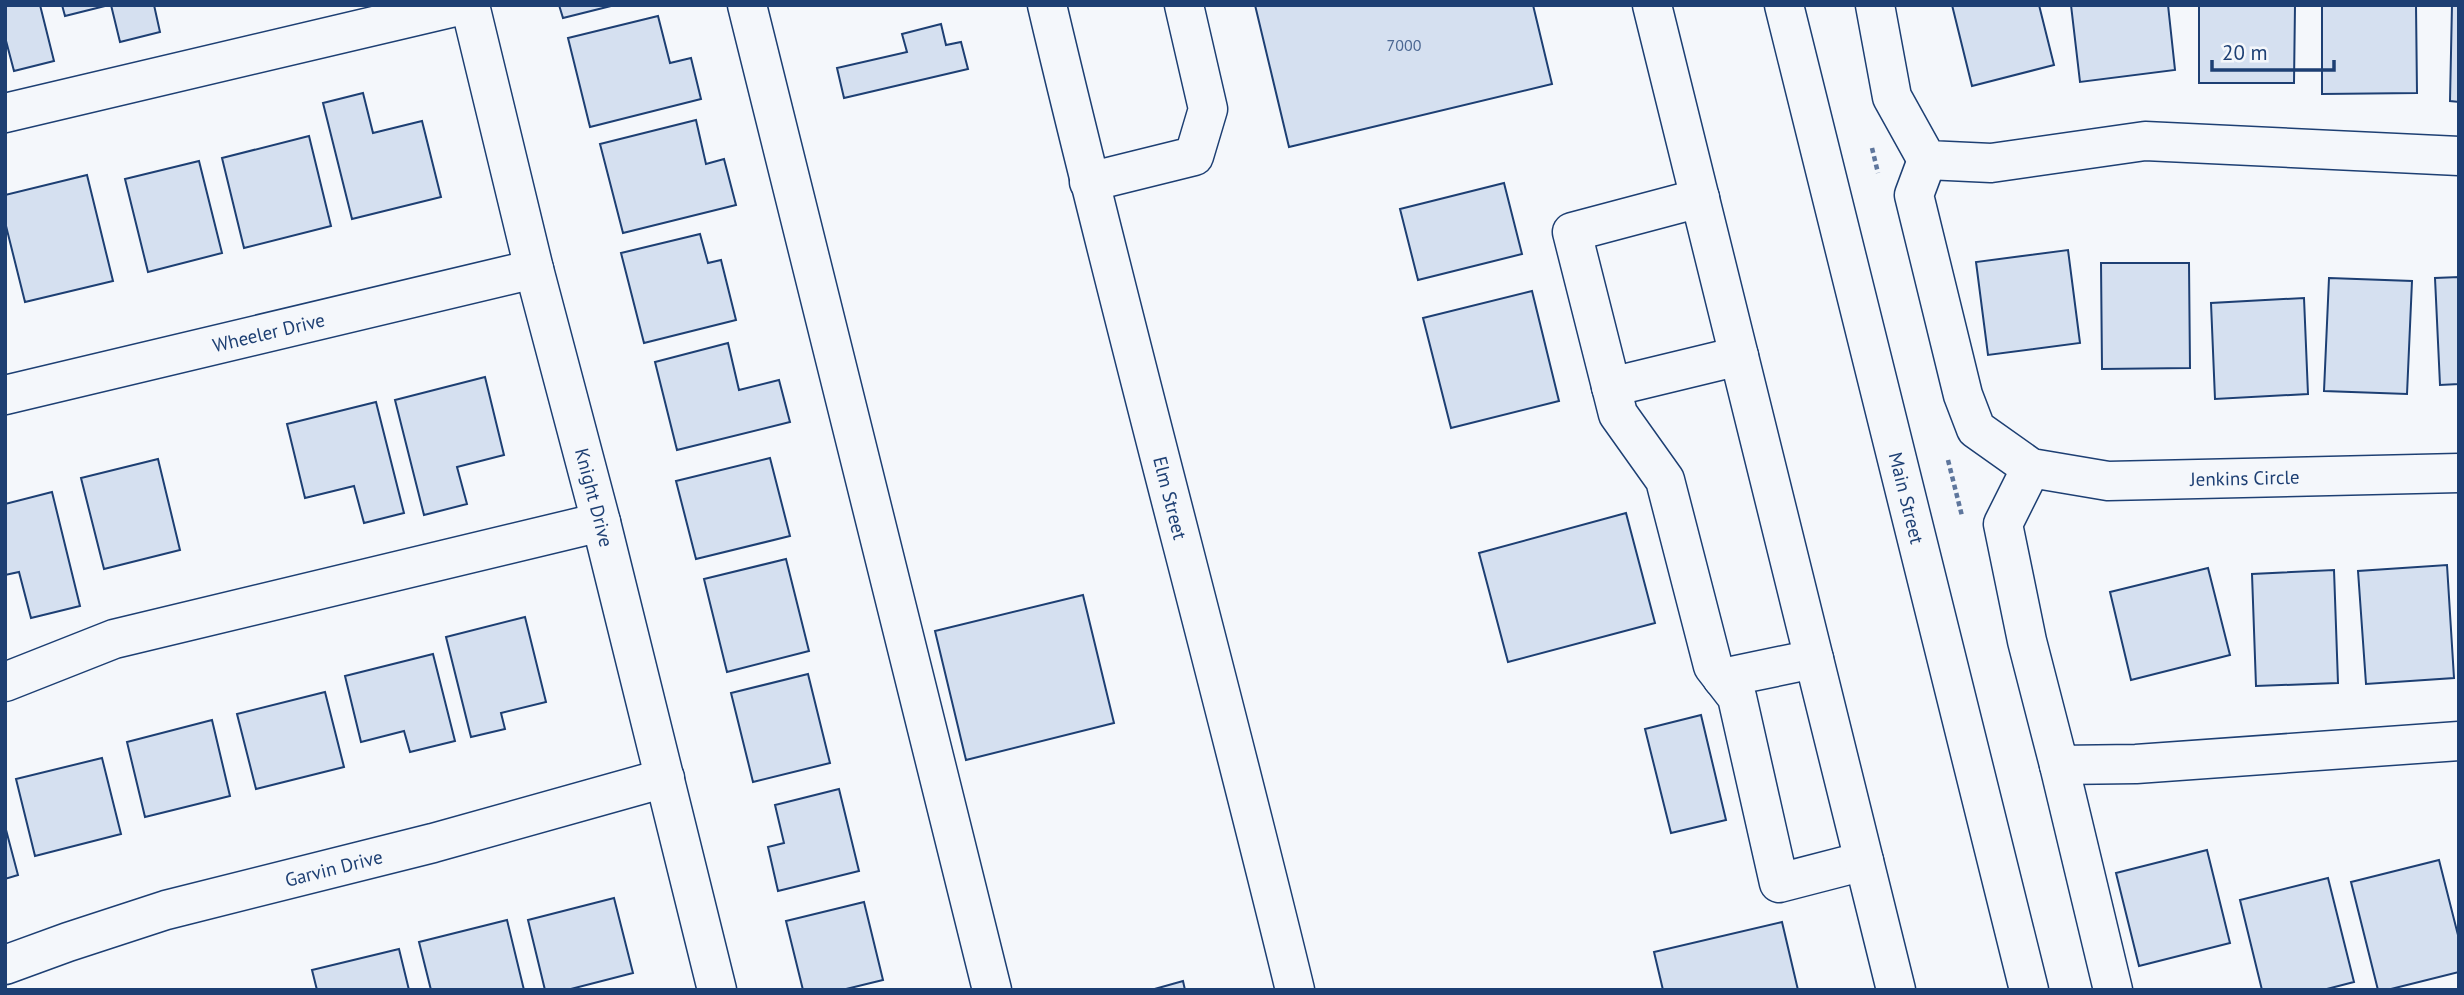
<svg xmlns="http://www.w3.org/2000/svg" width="2464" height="995" font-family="'PT Sans',sans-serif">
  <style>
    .building { fill: #d5e0f0; stroke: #1d3f73; stroke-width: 2 }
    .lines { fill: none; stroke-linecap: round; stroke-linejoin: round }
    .minor-casing { stroke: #1d3f73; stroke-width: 41 }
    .major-casing { stroke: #1d3f73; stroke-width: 41 }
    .path { stroke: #5e769c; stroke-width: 4.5; stroke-dasharray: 5 3.5; stroke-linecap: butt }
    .minor { stroke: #f4f7fb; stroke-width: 38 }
    .major { stroke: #f4f7fb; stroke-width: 38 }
    .labels { text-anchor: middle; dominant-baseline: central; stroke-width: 5; stroke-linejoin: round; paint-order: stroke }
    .number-label { font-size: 16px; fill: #4b6792 }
    .street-label { font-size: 19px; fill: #1d3f73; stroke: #f4f7fb }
  </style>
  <rect width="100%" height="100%" fill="#f4f7fb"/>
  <g class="building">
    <polygon points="5,5 40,5 54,61 14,71 5,37"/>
    <polygon points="62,5 109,5 65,16"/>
    <polygon points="111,5 154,5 160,32 120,42"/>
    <polygon points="559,5 615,5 563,18"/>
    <polygon points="1255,5 1533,5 1552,84 1289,147"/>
    <polygon points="1952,5 2039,5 2054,65 1972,86"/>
    <polygon points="2071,5 2168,5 2175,70 2080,82"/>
    <polygon points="2199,5 2295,5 2294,83 2199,83"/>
    <polygon points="2322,5 2416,5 2417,93 2322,94"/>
    <polygon points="2452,5 2459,5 2459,102 2450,101"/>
    <polygon points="658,16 670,63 691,58 701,99 590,127 568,38"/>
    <polygon points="941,24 946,45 961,42 968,69 844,98 837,68 907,52 902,34"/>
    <polygon points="363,93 373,133 422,121 441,197 352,219 323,103"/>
    <polygon points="696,120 706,164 724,159 736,205 623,233 600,144"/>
    <polygon points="309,136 331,226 244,248 222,158"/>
    <polygon points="199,161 222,253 148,272 125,179"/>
    <polygon points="87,175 113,281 25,302 5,222 5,195"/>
    <polygon points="1504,183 1522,254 1418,280 1400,209"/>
    <polygon points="700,234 708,263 721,260 736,320 644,343 621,253"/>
    <polygon points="2068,250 2080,343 1988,355 1976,262"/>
    <polygon points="2101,263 2189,263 2190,368 2102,369"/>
    <polygon points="2459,277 2459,384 2440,385 2435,278"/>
    <polygon points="2329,278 2412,281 2407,394 2324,391"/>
    <polygon points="1532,291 1559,401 1451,428 1423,318"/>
    <polygon points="2304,298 2308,394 2215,399 2211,303"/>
    <polygon points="728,343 739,390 779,380 790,422 677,450 655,362"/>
    <polygon points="485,377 504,455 457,467 467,504 424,515 395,400"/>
    <polygon points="376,402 404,513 364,523 354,486 305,498 287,424"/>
    <polygon points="770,458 790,536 696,559 676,481"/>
    <polygon points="158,459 180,550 104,569 81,478"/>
    <polygon points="52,492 80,606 31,618 19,572 5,575 5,504"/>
    <polygon points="1626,513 1655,623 1508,662 1479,553"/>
    <polygon points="786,559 809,651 727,672 704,579"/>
    <polygon points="2447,565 2454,678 2366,684 2358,571"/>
    <polygon points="2208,568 2230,655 2131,680 2110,592"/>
    <polygon points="2334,570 2338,683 2256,686 2252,574"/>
    <polygon points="1083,595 1114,723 966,760 935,631"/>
    <polygon points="525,617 546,702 501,713 505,729 471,737 446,637"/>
    <polygon points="433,654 455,741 410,752 404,731 361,742 345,676"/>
    <polygon points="808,674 830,763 753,782 731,693"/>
    <polygon points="325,692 344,767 256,789 237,714"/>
    <polygon points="1701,715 1726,820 1671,833 1645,729"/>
    <polygon points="212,720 230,796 145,817 127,742"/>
    <polygon points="102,758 121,834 35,856 16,779"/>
    <polygon points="839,789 859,871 778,891 768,847 784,843 775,805"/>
    <polygon points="5,826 18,875 5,879"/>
    <polygon points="2207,850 2230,943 2139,966 2116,873"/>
    <polygon points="2439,860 2459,939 2459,972 2387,990 2378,990 2351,882"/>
    <polygon points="2328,878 2354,982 2323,990 2262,990 2240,900"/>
    <polygon points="614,898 633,973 567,990 545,990 528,920"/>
    <polygon points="864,902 883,980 842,990 803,990 786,921"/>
    <polygon points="507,920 524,990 431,990 419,942"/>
    <polygon points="1782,922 1798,990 1663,990 1654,952"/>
    <polygon points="399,949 409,990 317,990 312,970"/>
    <polygon points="1183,981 1185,990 1151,990"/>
  </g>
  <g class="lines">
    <defs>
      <g id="minor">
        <path id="s1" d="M470,5l64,264 67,253 116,468"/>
        <polyline points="747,5 992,990"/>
        <path id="s2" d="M1047,5c78,330 168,656 248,985"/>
        <polyline points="1875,5 1892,97 1927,160 1991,163 2145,141 2459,156"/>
        <polyline points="5,113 463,5"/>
        <path id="s3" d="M1927,160l-13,35 49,200 13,34 55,39 77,13 351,-8"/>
        <polyline points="1089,182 1194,156 1208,109 1184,5"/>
        <polyline points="1700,198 1572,232 1618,414 1665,480 1713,666 1737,697 1779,883 1864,861"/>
        <polyline points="1611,387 1739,356"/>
        <path id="s4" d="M5,395l529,-126"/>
        <polyline points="2031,468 2003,524 2027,641 2059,765 2136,764 2459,741"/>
        <polyline points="1722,678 1814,659"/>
        <polyline points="5,682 114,639 601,522"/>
        <polyline points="2059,765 2113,990"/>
        <path id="s5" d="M5,965l63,-23 98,-32 267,-67 232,-65"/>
      </g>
      <g id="major">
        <polyline points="1652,5 1896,990"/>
        <path id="s6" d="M1784,5l245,985"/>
      </g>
    </defs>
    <use href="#minor" class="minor-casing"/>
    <use href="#major" class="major-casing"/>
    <g class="path">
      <polyline points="1872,148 1878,173"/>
      <polyline points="1948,460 1962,516"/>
    </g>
    <use href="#minor" class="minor"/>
    <use href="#major" class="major"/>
  </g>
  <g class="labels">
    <g class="number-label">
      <text x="1404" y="45">7000</text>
    </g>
    <g class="street-label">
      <text stroke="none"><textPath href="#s4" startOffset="271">Wheeler Drive</textPath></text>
      <text stroke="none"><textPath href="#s3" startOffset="562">Jenkins Circle</textPath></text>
      <text stroke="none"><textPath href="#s1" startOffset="508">Knight Drive</textPath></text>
      <text stroke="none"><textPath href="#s2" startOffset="508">Elm Street</textPath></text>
      <text stroke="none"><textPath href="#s6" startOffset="508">Main Street</textPath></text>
      <text stroke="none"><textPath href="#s5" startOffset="343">Garvin Drive</textPath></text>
    </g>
  </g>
  <rect width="2464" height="995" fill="none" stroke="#1d3f73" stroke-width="14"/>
  <path d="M2212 60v10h122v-10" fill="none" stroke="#1d3f73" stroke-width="3.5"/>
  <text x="2222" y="60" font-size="21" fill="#1d3f73" stroke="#f4f7fb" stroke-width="5" paint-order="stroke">20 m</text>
</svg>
